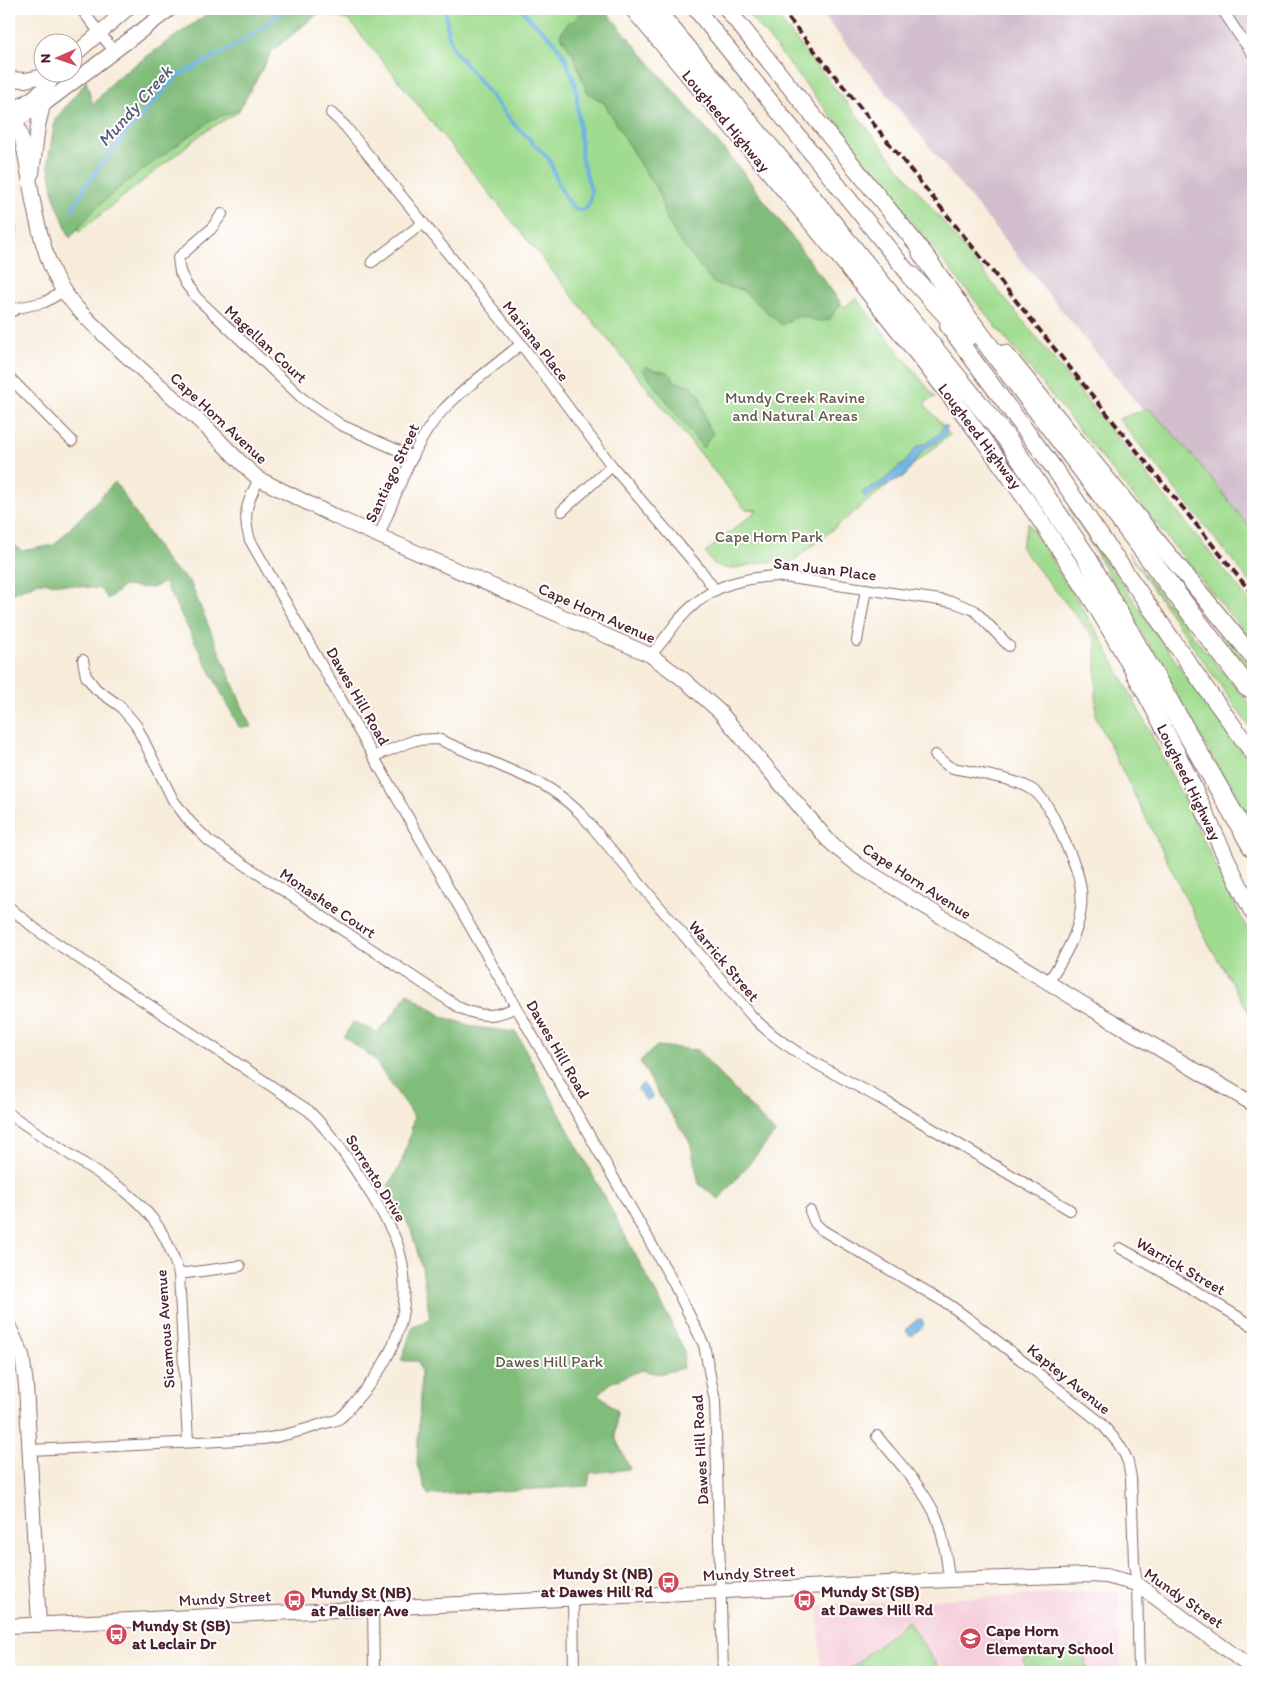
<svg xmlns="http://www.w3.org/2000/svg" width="1262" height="1681" font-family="Itim,sans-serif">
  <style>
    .built { fill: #f5cfdb }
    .industrial { fill: #d1bdcc }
    .green { fill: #a0dc90; stroke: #757e5e }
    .forest { fill: #80bc7a; stroke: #656e52 }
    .water { fill: #6db2e3; stroke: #5c6887 }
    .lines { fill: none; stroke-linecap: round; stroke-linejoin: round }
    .stream { stroke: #6db2e3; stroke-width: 4 }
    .street-casing { stroke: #876768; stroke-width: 12 }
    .secondary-casing { stroke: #876768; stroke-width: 16 }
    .primary-casing { stroke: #876768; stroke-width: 18 }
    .highway-casing { stroke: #876768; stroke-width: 21 }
    .street { stroke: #fff; stroke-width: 10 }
    .secondary { stroke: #fff; stroke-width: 14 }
    .primary { stroke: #fff; stroke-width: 16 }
    .highway { stroke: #fff; stroke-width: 19 }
    .rail { stroke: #4a1f2b; stroke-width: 4; stroke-dasharray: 8 4; stroke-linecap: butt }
    .labels { text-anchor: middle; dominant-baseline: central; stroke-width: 4; stroke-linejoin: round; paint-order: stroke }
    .street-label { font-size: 16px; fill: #4a1f2b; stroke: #fff }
    .park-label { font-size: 16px; fill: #645849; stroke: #fff }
    .poi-label { font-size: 16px; font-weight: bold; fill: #4a1f2b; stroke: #fff; text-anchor: start }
    .water-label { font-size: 18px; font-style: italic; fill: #585a75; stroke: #fff }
  </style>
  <rect width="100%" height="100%" fill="#fff"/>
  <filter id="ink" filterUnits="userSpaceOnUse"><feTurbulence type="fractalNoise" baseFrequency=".02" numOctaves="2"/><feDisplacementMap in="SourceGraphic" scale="10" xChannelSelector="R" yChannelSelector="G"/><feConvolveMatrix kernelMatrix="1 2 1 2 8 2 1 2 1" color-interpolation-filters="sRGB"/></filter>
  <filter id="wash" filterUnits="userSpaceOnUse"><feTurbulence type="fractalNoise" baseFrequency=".0096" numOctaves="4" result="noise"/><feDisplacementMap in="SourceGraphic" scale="20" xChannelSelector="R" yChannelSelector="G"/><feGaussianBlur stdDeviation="1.12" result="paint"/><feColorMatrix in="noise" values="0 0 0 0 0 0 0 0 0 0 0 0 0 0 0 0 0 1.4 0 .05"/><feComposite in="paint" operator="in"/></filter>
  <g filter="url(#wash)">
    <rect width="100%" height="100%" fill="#f7ecda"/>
    <polygon class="built" points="1118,1591 1120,1672 821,1672 819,1605"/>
    <polygon class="industrial" points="818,9 1253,9 1253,547 1224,511"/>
    <g class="green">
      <polygon points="275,9 592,9 844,307 856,298 935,397 924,403 950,435 792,562 765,562 729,569 715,565 705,553 757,510 745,509 350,21 320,12 273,50 238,112 204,132 79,232 66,191"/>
      <polygon points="743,9 771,9 1253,606 1253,643 1059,405 867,166 834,120 763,31"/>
      <polygon points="9,193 18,233 9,241"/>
      <polygon points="1149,408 1195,458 1253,532 1253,586 1119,419"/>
      <polygon points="1070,508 1188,679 1253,766 1253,829 1089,540 1069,509"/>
      <polygon points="1028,523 1101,638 1158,747 1233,901 1253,940 1253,1019 1207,941 1096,717 1096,640 1021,548"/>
      <polygon points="1136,523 1253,666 1253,674 1231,648"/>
      <polygon points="1128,553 1202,647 1250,704 1253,702 1253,732"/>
      <polygon points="908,1621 941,1672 846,1672 899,1628"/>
      <polygon points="1082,1646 1088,1672 1027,1672 1024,1659"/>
    </g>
    <g class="forest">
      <polygon points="214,9 323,9 273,50 239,110 213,119 126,182 96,208 70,238 54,197 48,162 55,120 86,81 93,105 115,79"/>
      <path d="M581,9h23l138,162 99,132 -12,17c-23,5 -20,-14 -47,5l-40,-35 -28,-6 -34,-42 -16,-28 -4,-20 -19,-28 -37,-63 -17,-11 -14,-38 -13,-19 8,-13 7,-1z"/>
      <path d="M646,366c12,8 23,0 29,16l15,3 7,7 3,4 7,29 6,8 -10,15 -60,-78z"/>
      <polygon points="115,482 169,565 190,582 251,727 239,727 164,582 153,588 124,586 108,599 100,589 71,585 39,582 9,595 9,540 21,551 54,545"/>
      <path d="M408,993l35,24 32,10 41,5 150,280 18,39 -1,17 -25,6 -16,-4 -30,12 -13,12 18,17 -2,26 15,32 -40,4 -2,13 -160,9 -11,-30 4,-93 -3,-11h-17l12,-35 17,-7 -8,-51 -11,-38 -23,-44c16,-24 20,-41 26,-69l-41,-59 -29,-21 9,-15 24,10 11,-10z"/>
      <polygon points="657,1046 697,1050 775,1133 719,1199 699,1184 690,1142 663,1102 640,1061"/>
    </g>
    <g class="water">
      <path d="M943,425l4,1c0,17 -17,16 -26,27 -6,7 -10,16 -16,23 -13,6 -28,12 -39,22l-4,-6 21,-11 18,-16h2l13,-18 11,-4 13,-10z"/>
      <polygon points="643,1084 653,1096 647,1101 637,1089"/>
      <polygon points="918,1319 922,1320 924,1325 912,1336 908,1334 906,1329"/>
    </g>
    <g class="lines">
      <g class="stream">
        <polyline points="445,9 448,33 454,50 513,123 549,159 559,185 570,205 577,210 583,210 587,207 590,202 591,190 582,160 576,87 565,57 551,38 531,20 522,9"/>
        <polyline points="72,209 87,183 126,133 179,75 244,41 286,9"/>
      </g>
    </g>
  </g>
  <g filter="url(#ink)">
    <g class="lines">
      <defs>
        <g id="street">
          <polyline points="81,9 114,51"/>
          <polyline points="1222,9 1239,35 1253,54"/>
          <polyline points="331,113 345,126 521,344 612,466 702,572 715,590"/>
          <polyline points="222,214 211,229 178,258 180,272 186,284 197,298 303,399 341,425 413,457"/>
          <polyline points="372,262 423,223"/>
          <polyline points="9,313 18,308 45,302 64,291"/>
          <polyline points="9,377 72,441"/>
          <path d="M259,479c-12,23 -17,35 -9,61l423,742 31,63 11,56 8,271"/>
          <polyline points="562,511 612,466"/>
          <path d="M379,536c17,-40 34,-94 64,-126 23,-24 52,-44 78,-66"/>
          <polyline points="857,641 866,589"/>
          <path d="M650,655c11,-10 18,-22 27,-33 28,-34 58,-44 100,-46l176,26 21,8 35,36"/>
          <path d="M83,660l3,16 10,13 24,17 16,19 37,75 17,22 19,19 251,167c23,10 35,9 57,-1"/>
          <path d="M935,755c5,4 10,9 15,12 6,2 13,3 19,4 19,5 41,7 59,16 17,9 25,29 33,46 5,13 12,25 16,39 14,41 -7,77 -29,110"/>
          <path d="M375,756l40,-16 23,-1 102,44c16,9 29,19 42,32l169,200c32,35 87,60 130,84 63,36 126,74 189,111"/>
          <path d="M9,907l29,24 271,180c26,26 45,57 65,88 9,16 20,32 25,50 16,57 -3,108 -42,150 -5,6 -11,15 -17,19 -4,3 -10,4 -15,5 -20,7 -41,13 -62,16l-233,11"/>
          <path d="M9,1114l116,77c30,25 43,46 54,83l9,168"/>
          <polyline points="810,1211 815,1223 822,1230 948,1304 969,1319 1100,1422 1118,1443 1124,1453 1128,1462 1131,1478 1134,1563 1137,1584 1139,1672"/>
          <polyline points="1120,1248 1179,1281 1253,1326"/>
          <polyline points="179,1274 240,1266"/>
          <path d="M877,1436c20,25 45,50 59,80 8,21 11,43 13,64"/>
          <polyline points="573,1599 574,1672"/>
          <polyline points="373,1608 374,1672"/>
        </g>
        <g id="secondary">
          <polyline points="72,57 127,9"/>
          <polyline points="9,79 26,80 53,74"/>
          <path d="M9,106c16,29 18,63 24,95 4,22 10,45 18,66 11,29 34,50 56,71 33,31 68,60 101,91 17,17 33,35 51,50l79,39 312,137 33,24 37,33 107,127 11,10 21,17 221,136 173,102"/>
          <path d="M12,111c13,-8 27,-16 37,-28 3,-3 4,-7 6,-11"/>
          <polyline points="15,120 43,105 170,9"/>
          <polyline points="32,173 38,126 43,105"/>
          <polyline points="9,1327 22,1355 26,1385 39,1625"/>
          <polyline points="9,1626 949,1580 1089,1575 1106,1576 1137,1584 1253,1669"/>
        </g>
        <g id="primary">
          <path d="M633,9c83,99 166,197 247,298 66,82 130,165 187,254 41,61 76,127 110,192 26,53 49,108 76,160"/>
          <polyline points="696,9 917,284"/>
          <polyline points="727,9 931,262"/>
          <polyline points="948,326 1053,467 1207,690 1253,753"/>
          <polyline points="1005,353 1151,533 1253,657"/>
        </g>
        <g id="highway">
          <polyline points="654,9 807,192 1007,439 1085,555 1253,848"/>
          <polyline points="922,253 963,312 1247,687"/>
          <polyline points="910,275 967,337"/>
        </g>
      </defs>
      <use href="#street" class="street-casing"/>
      <use href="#secondary" class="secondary-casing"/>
      <use href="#primary" class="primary-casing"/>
      <use href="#highway" class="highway-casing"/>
      <use href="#street" class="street"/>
      <use href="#secondary" class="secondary"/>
      <use href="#primary" class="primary"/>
      <use href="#highway" class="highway"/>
      <polyline class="rail" points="781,9 1253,595"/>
    </g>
  </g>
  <defs>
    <symbol id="bus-disc" viewBox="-11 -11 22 22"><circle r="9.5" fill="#d1495b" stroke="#fff"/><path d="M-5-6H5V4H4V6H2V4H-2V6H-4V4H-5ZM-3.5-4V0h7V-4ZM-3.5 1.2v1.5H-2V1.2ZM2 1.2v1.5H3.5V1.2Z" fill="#fff"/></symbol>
    <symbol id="school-disc" viewBox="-11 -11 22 22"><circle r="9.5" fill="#d1495b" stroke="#fff"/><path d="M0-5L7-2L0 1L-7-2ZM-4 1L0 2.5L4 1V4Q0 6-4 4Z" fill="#fff"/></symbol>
  </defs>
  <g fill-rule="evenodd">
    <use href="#bus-disc" x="656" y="1570" width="25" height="25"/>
    <use href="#bus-disc" x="792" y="1588" width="25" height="25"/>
    <use href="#bus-disc" x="282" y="1588" width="25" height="25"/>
    <use href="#bus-disc" x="104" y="1622" width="25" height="25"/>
    <use href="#school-disc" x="958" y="1626" width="25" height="25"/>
  </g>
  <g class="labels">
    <g class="street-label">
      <text transform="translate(726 121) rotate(50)">Lougheed Highway</text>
      <text transform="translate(536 341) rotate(52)">Mariana Place</text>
      <text transform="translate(266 344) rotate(43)">Magellan Court</text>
      <text transform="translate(219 418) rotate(43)">Cape Horn Avenue</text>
      <text transform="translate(980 436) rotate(53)">Lougheed Highway</text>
      <text transform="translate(392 473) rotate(-65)">Santiago Street</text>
      <text transform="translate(825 569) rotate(7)">San Juan Place</text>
      <text transform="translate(597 613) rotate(24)">Cape Horn Avenue</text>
      <text transform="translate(358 696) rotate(60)">Dawes Hill Road</text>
      <text transform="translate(1189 782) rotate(64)">Lougheed Highway</text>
      <text transform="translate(917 881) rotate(33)">Cape Horn Avenue</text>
      <text transform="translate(328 903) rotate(34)">Monashee Court</text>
      <text transform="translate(724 961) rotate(50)">Warrick Street</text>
      <text transform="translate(558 1049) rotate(60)">Dawes Hill Road</text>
      <text transform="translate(376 1178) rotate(58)">Sorrento Drive</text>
      <text transform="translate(1181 1266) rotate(30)">Warrick Street</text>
      <text transform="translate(165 1329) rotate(-94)">Sicamous Avenue</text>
      <text transform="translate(1069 1379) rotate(39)">Kaptey Avenue</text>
      <text transform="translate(700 1450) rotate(-93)">Dawes Hill Road</text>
      <text transform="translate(749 1573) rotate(-3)">Mundy Street</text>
      <text transform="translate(225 1598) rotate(-3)">Mundy Street</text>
      <text transform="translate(1184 1598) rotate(35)">Mundy Street</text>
    </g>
    <g class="park-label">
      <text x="795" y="397">Mundy Creek Ravine<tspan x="795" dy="18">and Natural Areas</tspan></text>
      <text x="769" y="536">Cape Horn Park</text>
      <text x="549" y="1361">Dawes Hill Park</text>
    </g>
    <g class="poi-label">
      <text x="653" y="1573" text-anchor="end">Mundy St (NB)<tspan x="653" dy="18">at Dawes Hill Rd</tspan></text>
      <text x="821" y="1591">Mundy St (SB)<tspan x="821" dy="18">at Dawes Hill Rd</tspan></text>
      <text x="311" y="1592">Mundy St (NB)<tspan x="311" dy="18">at Palliser Ave</tspan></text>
      <text x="132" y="1625">Mundy St (SB)<tspan x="132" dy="18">at Leclair Dr</tspan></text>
      <text x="986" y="1630">Cape Horn<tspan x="986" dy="18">Elementary School</tspan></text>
    </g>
    <g class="water-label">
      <text transform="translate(135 106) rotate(-48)">Mundy Creek</text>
    </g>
  </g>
  <rect width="1262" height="1681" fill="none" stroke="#fff" stroke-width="30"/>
  <g transform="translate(58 58) rotate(268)"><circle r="24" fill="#ffffff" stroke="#b7a5aa"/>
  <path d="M0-4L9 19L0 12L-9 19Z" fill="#d1495b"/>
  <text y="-8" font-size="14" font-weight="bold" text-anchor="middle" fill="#4a1f2b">N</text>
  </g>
</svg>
